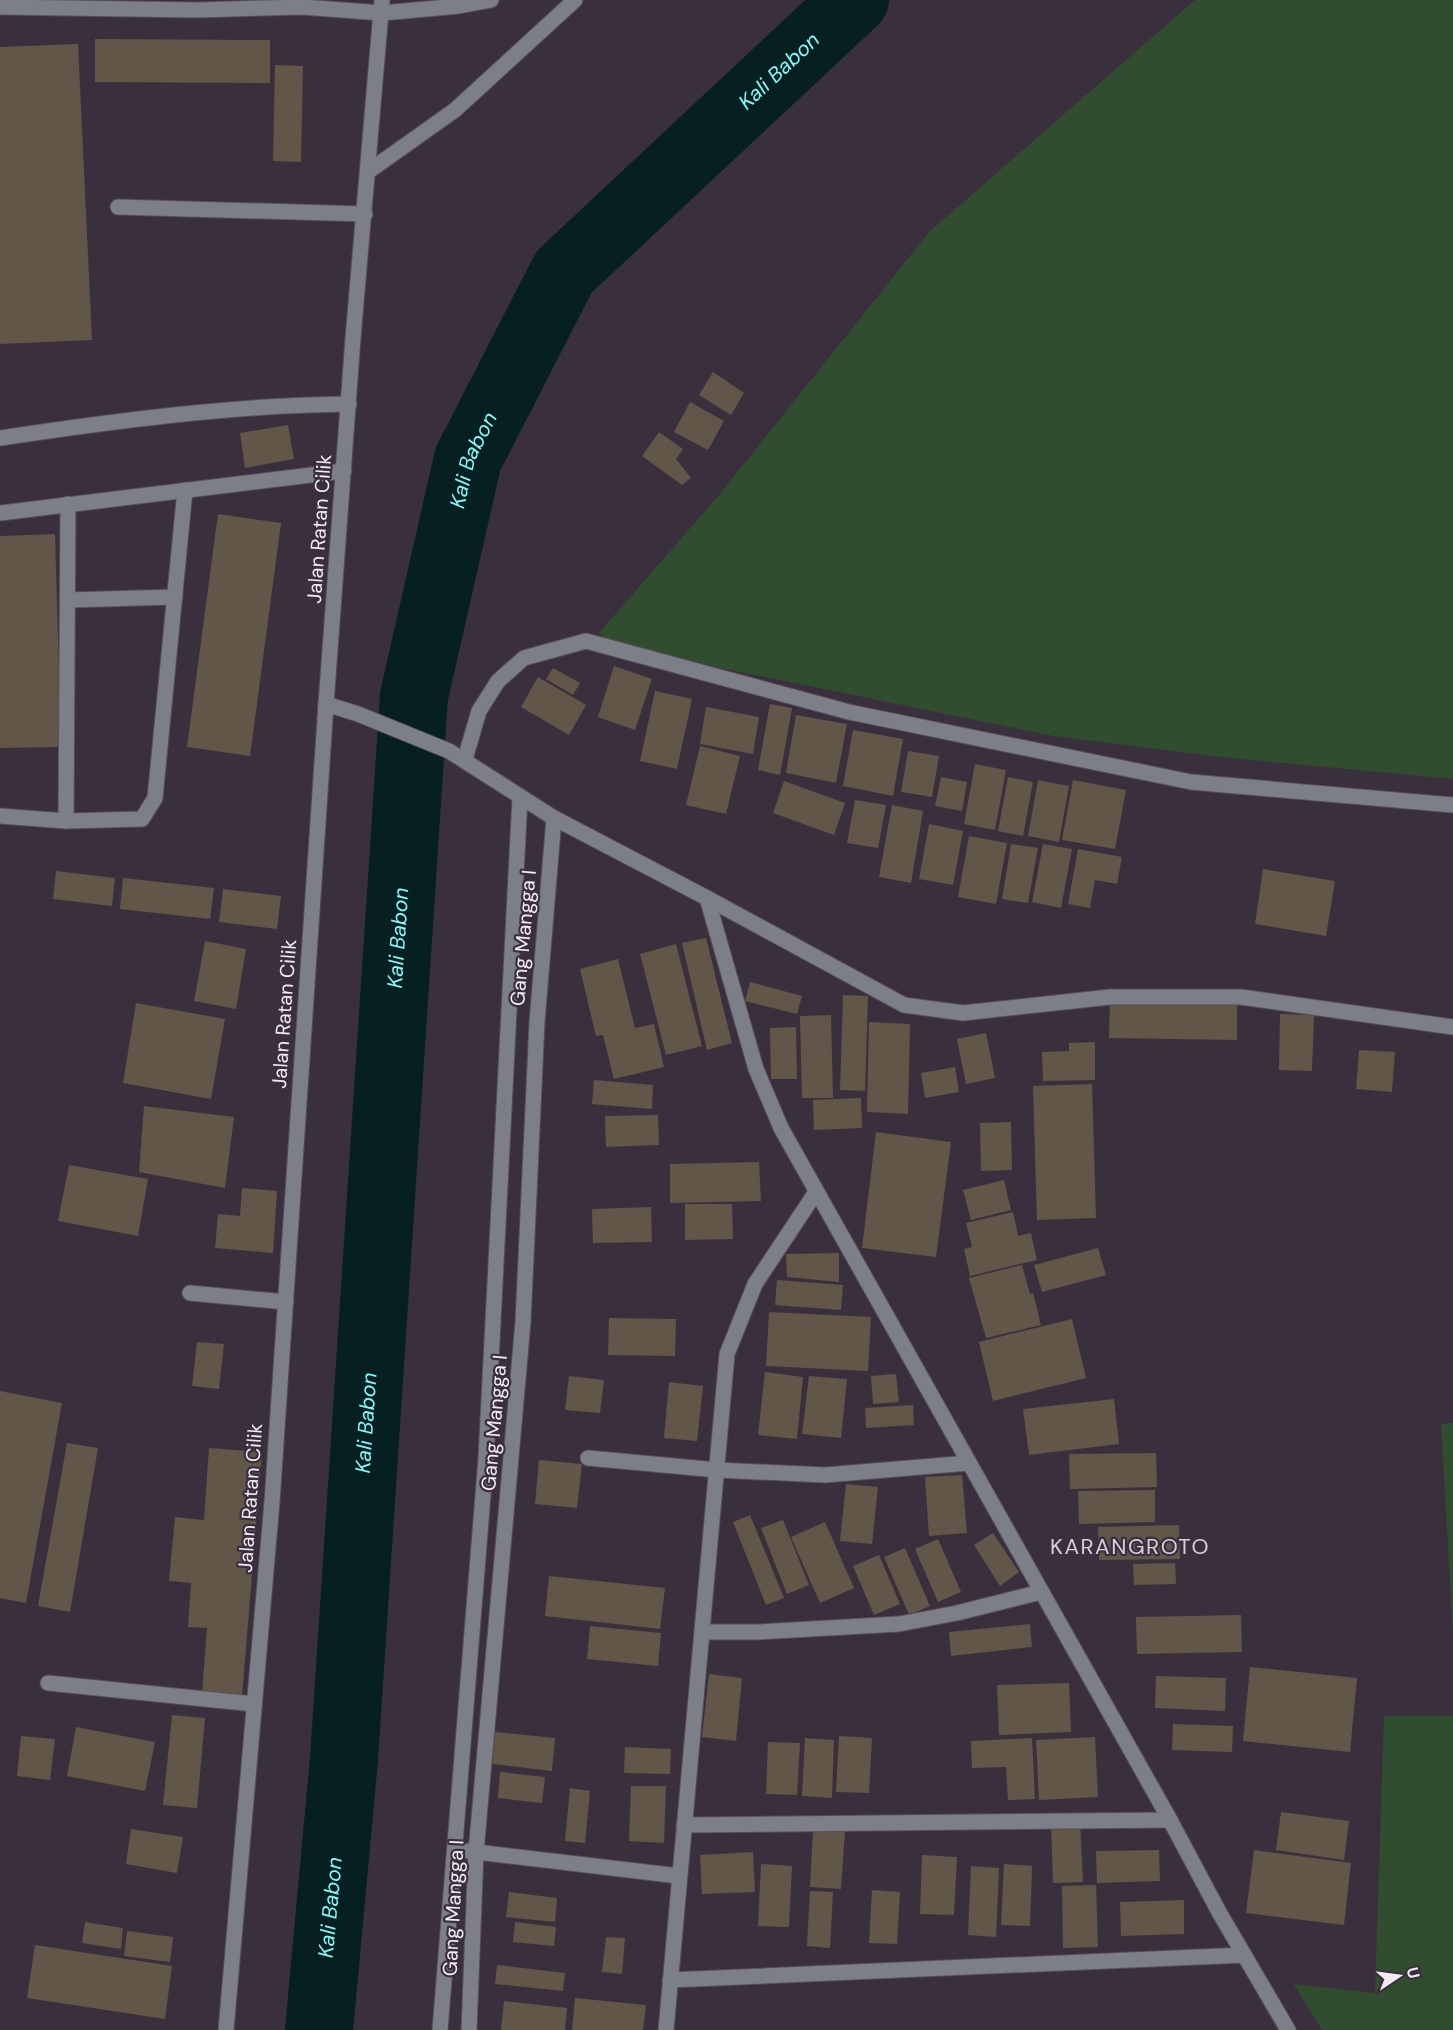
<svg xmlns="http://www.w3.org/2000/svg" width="1453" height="2030" font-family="'DM Sans',sans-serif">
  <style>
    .green { fill: #314d2f }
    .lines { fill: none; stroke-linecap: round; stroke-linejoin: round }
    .river { stroke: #061f20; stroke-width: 68 }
    .building { fill: #615647 }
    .minor-casing { stroke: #574e5a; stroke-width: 17 }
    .minor { stroke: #7d7f88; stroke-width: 15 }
    .labels { text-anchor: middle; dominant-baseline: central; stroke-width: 4.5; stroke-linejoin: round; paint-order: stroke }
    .street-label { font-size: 20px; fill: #f2ebf4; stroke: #3a303d }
    .water-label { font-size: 21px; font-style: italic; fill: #82f9fa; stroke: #3a303d }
    .quarter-label { font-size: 22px; letter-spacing: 1.5px; fill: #dacddf; stroke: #3a303d }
  </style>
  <rect width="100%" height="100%" fill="#3a303d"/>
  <g class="green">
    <polygon points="1195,0 1453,0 1453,779 1221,757 1054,736 721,668 606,640 599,633 719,495 929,232"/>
    <polygon points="1453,1423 1453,1633 1441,1424"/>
    <polygon points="1384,1716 1453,1716 1453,2030 1322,2030 1294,1984 1375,1993"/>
  </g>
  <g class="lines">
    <path class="river" id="s1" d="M319,2030l25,-271 70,-1063 54,-237 96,-187 291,-272"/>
  </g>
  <g class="building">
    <polygon points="95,39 270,40 270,83 95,82"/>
    <polygon points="78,44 92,340 0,344 0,47"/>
    <polygon points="275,65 303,66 301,162 273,161"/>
    <polygon points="713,372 744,393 731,415 699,395"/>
    <polygon points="690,402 724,421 708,450 674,432"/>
    <polygon points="288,425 294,459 245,468 240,433"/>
    <polygon points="659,432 683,449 676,459 691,478 682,485 642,456"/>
    <polygon points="218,514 281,523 250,756 187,747"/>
    <polygon points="55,534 61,747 0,748 0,536"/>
    <polygon points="614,666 652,679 635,730 598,717"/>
    <polygon points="553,668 580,683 573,695 546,679"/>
    <polygon points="538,677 586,705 569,735 521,707"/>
    <polygon points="655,691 692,699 677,769 640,761"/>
    <polygon points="770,704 792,708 780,775 758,770"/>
    <polygon points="706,707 759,717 753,754 700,744"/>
    <polygon points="796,715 847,724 836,783 786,773"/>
    <polygon points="853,730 903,739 893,796 843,786"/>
    <polygon points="700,746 740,756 726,814 686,805"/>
    <polygon points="908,751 939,756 932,797 901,792"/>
    <polygon points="975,764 1006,770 995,830 964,824"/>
    <polygon points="941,777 967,782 962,811 935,806"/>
    <polygon points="1008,777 1033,782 1023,836 998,831"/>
    <polygon points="1038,780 1069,786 1059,842 1028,836"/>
    <polygon points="1073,780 1126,790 1115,849 1062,840"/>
    <polygon points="784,781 845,803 834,835 773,813"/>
    <polygon points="855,800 886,805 878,848 847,843"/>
    <polygon points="892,805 923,811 911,883 879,877"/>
    <polygon points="929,824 963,831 953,885 919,879"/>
    <polygon points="969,836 1007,843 996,904 958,897"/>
    <polygon points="1011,844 1038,848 1028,903 1002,899"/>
    <polygon points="1043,844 1072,849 1061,908 1032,902"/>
    <polygon points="1078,849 1122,857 1117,884 1095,880 1090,908 1068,904"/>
    <polygon points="1263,869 1335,881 1326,936 1255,924"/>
    <polygon points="56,871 115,878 112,906 53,899"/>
    <polygon points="123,878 214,888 210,919 120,909"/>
    <polygon points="223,889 281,896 277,929 219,922"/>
    <polygon points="706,938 732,1043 707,1050 682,943"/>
    <polygon points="205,941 246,949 236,1009 194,1001"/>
    <polygon points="676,944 702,1046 666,1055 640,954"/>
    <polygon points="618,959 635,1028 654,1024 664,1067 614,1079 603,1035 596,1036 580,969"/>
    <polygon points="750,982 802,996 797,1014 745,1001"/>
    <polygon points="843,995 868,996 865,1091 840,1090"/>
    <polygon points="1110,998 1237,1000 1237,1040 1109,1038"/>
    <polygon points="136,1003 225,1019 211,1099 123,1083"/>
    <polygon points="1280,1014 1314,1015 1312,1071 1279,1070"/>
    <polygon points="831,1015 833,1098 802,1098 800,1016"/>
    <polygon points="869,1022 910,1024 908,1114 867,1112"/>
    <polygon points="796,1027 797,1079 771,1079 770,1028"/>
    <polygon points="986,1033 995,1078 966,1084 957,1039"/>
    <polygon points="1095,1042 1095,1080 1043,1081 1042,1052 1069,1051 1069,1043"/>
    <polygon points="1359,1050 1395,1052 1392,1092 1356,1089"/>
    <polygon points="955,1067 959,1092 925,1098 921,1073"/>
    <polygon points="594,1080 653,1085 652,1109 592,1104"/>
    <polygon points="1092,1084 1096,1218 1037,1220 1033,1086"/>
    <polygon points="861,1098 862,1128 814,1130 813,1100"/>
    <polygon points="144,1106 234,1117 225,1188 139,1172"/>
    <polygon points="658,1115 659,1145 606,1147 605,1116"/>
    <polygon points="1011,1122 1012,1170 981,1171 980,1123"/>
    <polygon points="876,1132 951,1142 936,1257 862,1248"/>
    <polygon points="759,1162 761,1201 670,1203 670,1164"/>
    <polygon points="69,1165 148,1179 138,1236 58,1221"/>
    <polygon points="1004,1180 1011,1210 971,1220 963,1190"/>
    <polygon points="242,1188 277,1191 273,1253 215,1248 218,1214 240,1216"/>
    <polygon points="685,1204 732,1204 733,1239 685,1240"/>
    <polygon points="651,1207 652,1242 593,1243 592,1209"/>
    <polygon points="1013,1212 1018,1236 1031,1233 1037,1260 970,1276 964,1249 972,1247 966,1223"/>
    <polygon points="1098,1248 1106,1275 1042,1292 1034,1265"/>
    <polygon points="839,1253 839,1282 787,1277 786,1254"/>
    <polygon points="1022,1265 1030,1294 1033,1293 1041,1325 986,1338 969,1278"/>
    <polygon points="777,1280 843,1285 841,1310 775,1305"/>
    <polygon points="769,1312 871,1317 868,1371 766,1366"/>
    <polygon points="609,1318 676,1319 675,1356 608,1355"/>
    <polygon points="1072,1319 1086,1378 993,1401 979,1342"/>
    <polygon points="197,1342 224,1344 219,1389 192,1386"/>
    <polygon points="765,1372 803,1377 797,1439 758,1435"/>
    <polygon points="896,1374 899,1402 873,1404 871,1376"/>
    <polygon points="569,1376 604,1380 600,1413 565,1410"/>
    <polygon points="809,1376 847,1379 841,1438 802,1434"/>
    <polygon points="669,1382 703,1386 697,1441 664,1438"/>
    <polygon points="0,1391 62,1403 26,1603 0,1598"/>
    <polygon points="1114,1399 1119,1444 1029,1455 1023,1409"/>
    <polygon points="913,1405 914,1425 866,1428 865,1408"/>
    <polygon points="67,1443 98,1448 70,1612 38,1606"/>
    <polygon points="209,1448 262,1452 242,1697 202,1693 207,1628 188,1627 191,1583 169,1581 175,1517 204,1520"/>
    <polygon points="1156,1453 1157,1487 1070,1489 1069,1454"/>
    <polygon points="539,1460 582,1464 577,1508 535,1504"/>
    <polygon points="962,1475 967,1533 929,1536 925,1477"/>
    <polygon points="846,1484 878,1487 872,1544 840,1541"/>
    <polygon points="1155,1490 1155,1522 1079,1524 1078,1491"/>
    <polygon points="750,1515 784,1598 766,1605 733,1522"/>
    <polygon points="783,1520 809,1585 787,1594 761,1528"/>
    <polygon points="825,1522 854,1588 820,1603 791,1537"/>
    <polygon points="1179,1525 1180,1559 1099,1560 1098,1527"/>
    <polygon points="993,1533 1019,1572 1000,1586 974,1545"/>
    <polygon points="938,1539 961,1592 938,1602 915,1549"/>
    <polygon points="905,1548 930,1606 909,1615 884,1557"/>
    <polygon points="879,1555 900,1604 874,1615 853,1566"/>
    <polygon points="1175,1563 1176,1584 1134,1585 1133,1564"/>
    <polygon points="549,1576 665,1588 660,1629 545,1616"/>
    <polygon points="1241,1615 1242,1652 1137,1654 1136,1617"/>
    <polygon points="1030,1624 1032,1647 951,1656 949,1632"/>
    <polygon points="590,1626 661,1633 658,1666 587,1659"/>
    <polygon points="1250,1667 1357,1678 1350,1752 1243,1741"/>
    <polygon points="709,1674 742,1678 736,1741 702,1737"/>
    <polygon points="1156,1676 1226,1678 1225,1711 1155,1708"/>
    <polygon points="1069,1683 1071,1732 999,1735 997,1685"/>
    <polygon points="172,1715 205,1718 197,1808 163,1805"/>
    <polygon points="1173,1724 1233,1726 1232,1752 1172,1750"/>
    <polygon points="76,1727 155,1742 145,1791 67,1776"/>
    <polygon points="495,1732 555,1738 552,1771 492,1764"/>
    <polygon points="21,1736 55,1739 50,1780 17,1776"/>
    <polygon points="839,1736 872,1738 869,1793 836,1792"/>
    <polygon points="1095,1737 1098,1797 1039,1800 1036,1740"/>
    <polygon points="805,1738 834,1740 832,1798 802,1796"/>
    <polygon points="1032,1738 1035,1799 1008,1800 1006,1767 972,1768 971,1741"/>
    <polygon points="768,1742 800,1743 797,1795 766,1794"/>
    <polygon points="625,1747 671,1749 670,1774 624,1773"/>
    <polygon points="500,1772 545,1777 542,1803 498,1798"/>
    <polygon points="631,1786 666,1786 664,1843 629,1841"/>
    <polygon points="570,1788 590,1791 585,1843 565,1841"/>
    <polygon points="1281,1812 1349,1821 1344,1860 1276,1850"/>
    <polygon points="1080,1822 1083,1882 1053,1883 1051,1823"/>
    <polygon points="131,1829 183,1837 177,1873 126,1864"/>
    <polygon points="813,1829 845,1831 841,1889 810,1887"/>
    <polygon points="1159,1850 1160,1881 1097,1883 1096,1851"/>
    <polygon points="1254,1850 1351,1863 1344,1925 1246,1913"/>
    <polygon points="753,1852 755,1892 702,1894 700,1855"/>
    <polygon points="922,1855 957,1857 954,1915 920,1914"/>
    <polygon points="761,1864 792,1866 789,1927 758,1926"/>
    <polygon points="1004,1864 1032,1866 1030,1926 1001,1925"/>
    <polygon points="971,1866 999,1868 996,1937 968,1935"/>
    <polygon points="1096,1885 1098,1947 1063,1948 1062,1886"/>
    <polygon points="872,1890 900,1892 897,1944 869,1943"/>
    <polygon points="810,1891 833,1892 830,1948 807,1946"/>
    <polygon points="509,1892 557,1898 555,1922 506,1917"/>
    <polygon points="1184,1900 1184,1934 1121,1936 1120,1902"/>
    <polygon points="85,1922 123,1928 121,1949 82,1943"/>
    <polygon points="515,1922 556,1927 554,1946 513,1942"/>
    <polygon points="127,1931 173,1937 170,1962 124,1956"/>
    <polygon points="606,1937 625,1938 622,1974 602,1972"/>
    <polygon points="35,1945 172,1966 165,2019 27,1998"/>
    <polygon points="497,1965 565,1973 563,1991 495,1984"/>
    <polygon points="575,1998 646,2005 643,2030 572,2030"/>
    <polygon points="504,2001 567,2008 565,2030 501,2030"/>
  </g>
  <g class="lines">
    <defs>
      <g id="minor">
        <polyline points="0,7 197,10 302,7 382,13 459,6 491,0"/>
        <polyline points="369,171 455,110 575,0"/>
        <polyline points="118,207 365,214"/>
        <path d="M0,438c115,-17 233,-33 349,-34"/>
        <polyline points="0,513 344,471"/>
        <polyline points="68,600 175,597"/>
        <polyline points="326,704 358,714 449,751 554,818 707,898 904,1005 963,1013 1110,997 1241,997 1453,1027"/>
        <polyline points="465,759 479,711 498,681 524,658 586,641 849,712 1191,782 1453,805"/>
        <polyline points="0,816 66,821 142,819 155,798 185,490"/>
        <polyline points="66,821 68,504"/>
        <polyline points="707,898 756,1069 781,1128 1170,1820 1219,1912 1288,2030"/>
        <polyline points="190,1293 286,1302"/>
        <polyline points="588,1458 717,1470 825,1475 969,1463"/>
        <polyline points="702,1632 759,1632 899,1624 957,1613 1041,1592"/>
        <polyline points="48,1683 254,1704"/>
        <polyline points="684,1825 1170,1820"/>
        <polyline points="468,1851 679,1876"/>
        <polyline points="670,1980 1244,1955"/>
        <polyline points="226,2030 272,1502 326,704 353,338 382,0"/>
        <polyline points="440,2030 486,1458 520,797"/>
        <polyline points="469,2030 476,1852 523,1322 537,1022 554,818"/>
        <polyline points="666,2030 727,1354 755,1284 816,1192"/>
      </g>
    </defs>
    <use href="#minor" class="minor-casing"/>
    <use href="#minor" class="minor"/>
  </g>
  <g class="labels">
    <g class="street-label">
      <text transform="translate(319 529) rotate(-86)">Jalan Ratan Cilik</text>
      <text transform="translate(523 938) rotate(-85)">Gang Mangga I</text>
      <text transform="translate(284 1014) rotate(-86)">Jalan Ratan Cilik</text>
      <text transform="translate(494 1423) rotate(-85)">Gang Mangga I</text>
      <text transform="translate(250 1498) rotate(-86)">Jalan Ratan Cilik</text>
      <text transform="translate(453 1908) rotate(-87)">Gang Mangga I</text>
    </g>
    <g class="water-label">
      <text stroke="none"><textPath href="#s1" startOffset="2085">Kali Babon</textPath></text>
      <text stroke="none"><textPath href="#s1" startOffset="1581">Kali Babon</textPath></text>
      <text stroke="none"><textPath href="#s1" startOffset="1095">Kali Babon</textPath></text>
      <text stroke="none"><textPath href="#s1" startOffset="609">Kali Babon</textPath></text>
      <text stroke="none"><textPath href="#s1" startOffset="123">Kali Babon</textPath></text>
    </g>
    <g class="quarter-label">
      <text x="1130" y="1546">KARANGROTO</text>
    </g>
  </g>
  <g transform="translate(1399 1976) rotate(77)" stroke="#3a303d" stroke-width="4.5" paint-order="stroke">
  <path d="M0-4.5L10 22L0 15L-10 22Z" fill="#f2ebf4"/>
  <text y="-9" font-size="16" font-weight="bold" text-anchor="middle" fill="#f2ebf4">U</text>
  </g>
</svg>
